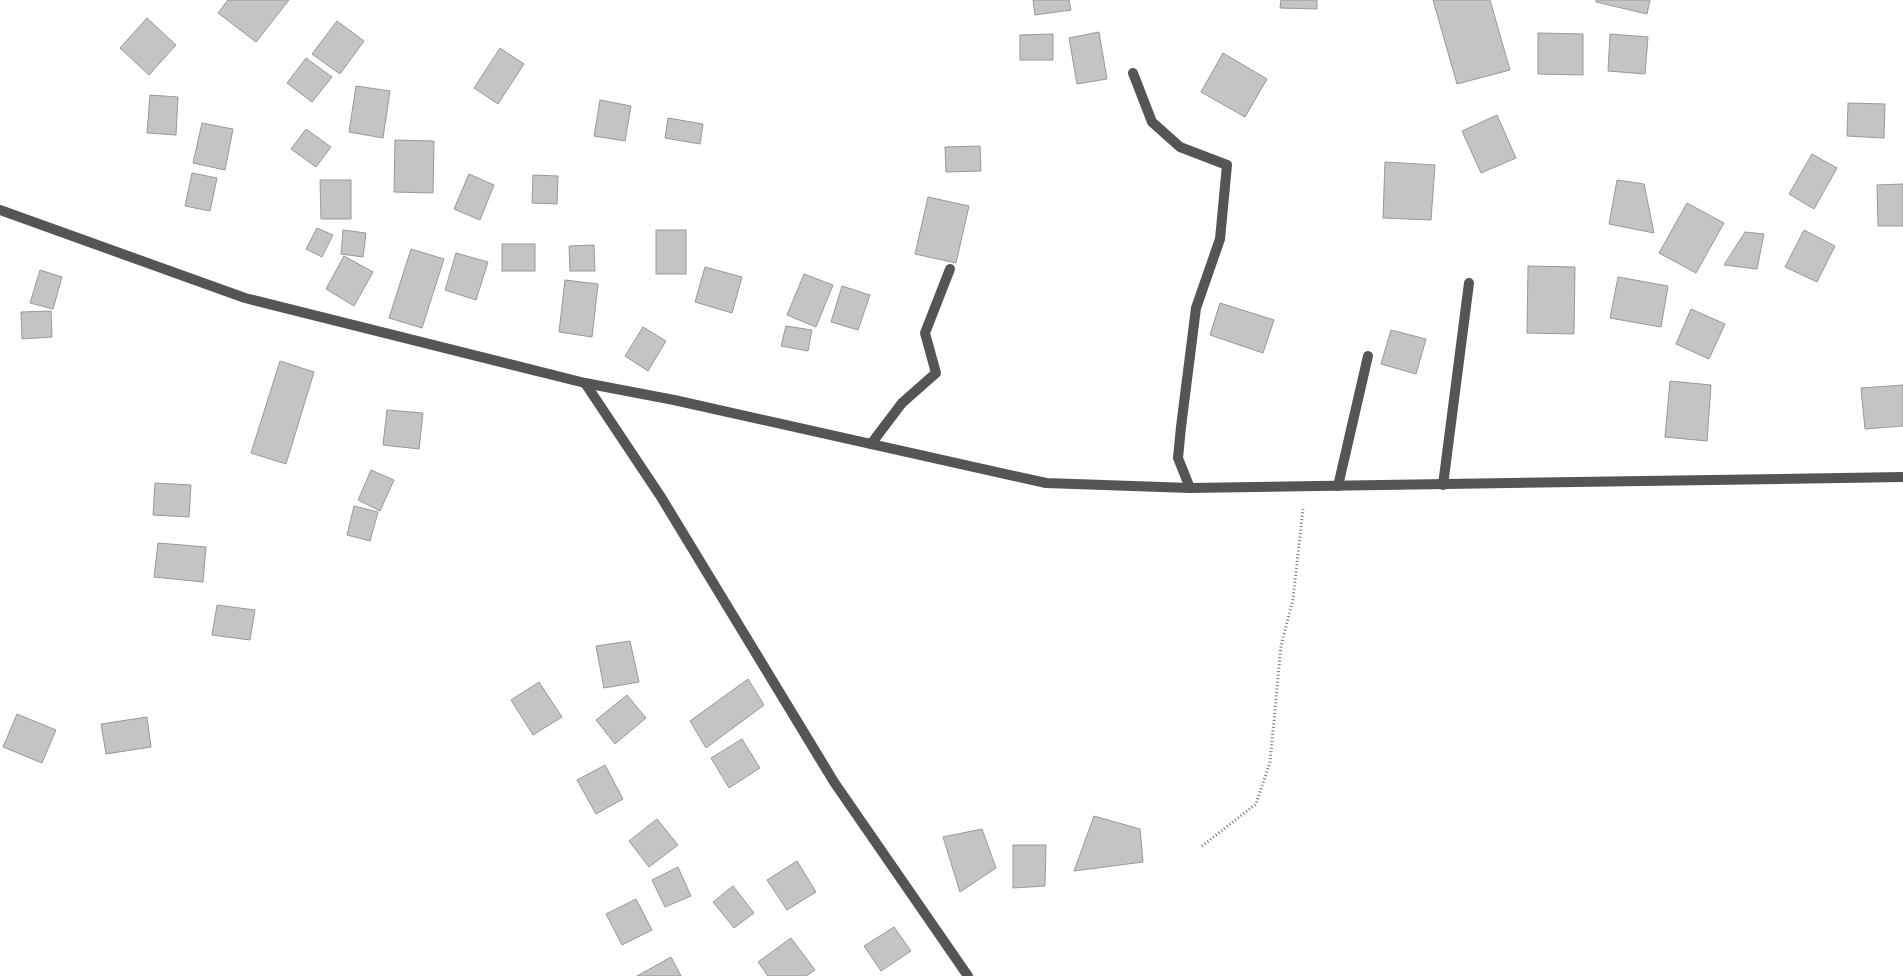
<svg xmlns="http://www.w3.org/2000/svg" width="1903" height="976" font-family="Poppins,sans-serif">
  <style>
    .building { fill: #c4c4c4; stroke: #999 }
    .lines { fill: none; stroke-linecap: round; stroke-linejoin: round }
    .path { stroke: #777; stroke-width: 3; stroke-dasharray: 1 2.5; stroke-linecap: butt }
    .minor { stroke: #555; stroke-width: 10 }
  </style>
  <rect width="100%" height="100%" fill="#fff"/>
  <g class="building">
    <polygon points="228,0 289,0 256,42 218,13"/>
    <polygon points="1033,0 1069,0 1071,10 1035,15"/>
    <polygon points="1281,0 1317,0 1317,9 1280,8"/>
    <polygon points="1433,0 1490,0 1510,70 1457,84"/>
    <polygon points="1596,0 1650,0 1647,14 1596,2"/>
    <polygon points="147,18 176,45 149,75 120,48"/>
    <polygon points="337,21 364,41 340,74 312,54"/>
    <polygon points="1099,32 1107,79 1077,84 1069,38"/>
    <polygon points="1538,33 1583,34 1583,75 1538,74"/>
    <polygon points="1053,34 1053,60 1020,60 1020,35"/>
    <polygon points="1610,34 1648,37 1645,74 1608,71"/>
    <polygon points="500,48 524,64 498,104 474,88"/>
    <polygon points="1223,53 1267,79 1245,117 1201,92"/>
    <polygon points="306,58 332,77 312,102 287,83"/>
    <polygon points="356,86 390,91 383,138 349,132"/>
    <polygon points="150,95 178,97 176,135 147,133"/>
    <polygon points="600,100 631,106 625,141 594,136"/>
    <polygon points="1848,103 1885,104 1884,138 1847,136"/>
    <polygon points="1497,115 1516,158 1481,173 1462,131"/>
    <polygon points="668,118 703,124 700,144 665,138"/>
    <polygon points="202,123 233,129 225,170 193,163"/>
    <polygon points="306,129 331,147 316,167 291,149"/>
    <polygon points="395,140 434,141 433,193 394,192"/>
    <polygon points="980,146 981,171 946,172 945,147"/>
    <polygon points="1812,154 1837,168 1814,209 1789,194"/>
    <polygon points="1385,162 1435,165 1431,220 1383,218"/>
    <polygon points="192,173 217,178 210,211 185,206"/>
    <polygon points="469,174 494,185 480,220 454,209"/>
    <polygon points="533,175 558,176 557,204 532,203"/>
    <polygon points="320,180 351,180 351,219 321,219"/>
    <polygon points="1617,180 1644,184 1654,233 1609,224"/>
    <polygon points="1903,184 1903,226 1878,226 1877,185"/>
    <polygon points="928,197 969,206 956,263 915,254"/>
    <polygon points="1687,203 1724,223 1696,273 1659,253"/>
    <polygon points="317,228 333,235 322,257 306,249"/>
    <polygon points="343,230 366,233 363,257 341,254"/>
    <rect x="656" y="230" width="30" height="44"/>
    <polygon points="1804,230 1835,246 1817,282 1785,267"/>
    <polygon points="1745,232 1764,234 1757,269 1724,265"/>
    <rect x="502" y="244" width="33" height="27"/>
    <polygon points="594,245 595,271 570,271 569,246"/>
    <polygon points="411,249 444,259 422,328 389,318"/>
    <polygon points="456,253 488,262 476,300 445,290"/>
    <polygon points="344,256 373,272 354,306 326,289"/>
    <polygon points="1528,266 1575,267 1574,334 1527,333"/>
    <polygon points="705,267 742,277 732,313 695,302"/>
    <polygon points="40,270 62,277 53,309 30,303"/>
    <polygon points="804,274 833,285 816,327 787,315"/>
    <polygon points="1618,277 1668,286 1661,327 1610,318"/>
    <polygon points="565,280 598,284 592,337 559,332"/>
    <polygon points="842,286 870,295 858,330 831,322"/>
    <polygon points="1220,303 1274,320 1263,353 1210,335"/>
    <polygon points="1691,309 1725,324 1709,359 1676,344"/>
    <polygon points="51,311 52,337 22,339 21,312"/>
    <polygon points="786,326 812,330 808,351 781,346"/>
    <polygon points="643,327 666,341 648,371 625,356"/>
    <polygon points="1391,330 1426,339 1416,374 1381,364"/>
    <polygon points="280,361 314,372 286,464 251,453"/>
    <polygon points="1670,381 1711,385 1707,441 1665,437"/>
    <polygon points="1903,385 1903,426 1865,429 1861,388"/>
    <polygon points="387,410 423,413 419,449 383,445"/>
    <polygon points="371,470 394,480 380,511 358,500"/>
    <polygon points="155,483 191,485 189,517 153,515"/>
    <polygon points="354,506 378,512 370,541 347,535"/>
    <polygon points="158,543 206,547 203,582 154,577"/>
    <polygon points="217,605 255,610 250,640 212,635"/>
    <polygon points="630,641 639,682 604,688 596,646"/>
    <polygon points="748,679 764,705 706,748 690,721"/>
    <polygon points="539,682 562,717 533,735 511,700"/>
    <polygon points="627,695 646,718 615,744 596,720"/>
    <polygon points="17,714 56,730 42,763 3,747"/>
    <polygon points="147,717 151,747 106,754 101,724"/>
    <polygon points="742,739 760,768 729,788 711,758"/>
    <polygon points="605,765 623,799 596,814 577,780"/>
    <polygon points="1094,816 1140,829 1143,862 1074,871"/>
    <polygon points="657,819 678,845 649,867 629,841"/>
    <polygon points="982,829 996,868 960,892 943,837"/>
    <polygon points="1013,845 1046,845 1045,886 1013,888"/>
    <polygon points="797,861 816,892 787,910 767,880"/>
    <polygon points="678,867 691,896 665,907 652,880"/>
    <polygon points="733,886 754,913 734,928 713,902"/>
    <polygon points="636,899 652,930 622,945 606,914"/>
    <polygon points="894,927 911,951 881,971 864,946"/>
    <polygon points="791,938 815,970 806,976 768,976 758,962"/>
    <polygon points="671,957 681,976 637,976"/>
  </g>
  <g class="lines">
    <polyline class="path" points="1202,846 1256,804 1270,762 1281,646 1293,599 1303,509"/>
    <g class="minor">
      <polyline points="1133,73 1152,122 1180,147 1227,165 1220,239 1196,308 1181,427 1178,458 1190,488"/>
      <polyline points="0,210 245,298 585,383 674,400 1046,483 1190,488 1903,477"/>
      <polyline points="585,383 661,497 834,782 968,976"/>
      <polyline points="871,444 902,403 936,373 925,333 950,269"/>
      <polyline points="1443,485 1469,283"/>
      <polyline points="1338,486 1368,356"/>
    </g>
  </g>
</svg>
